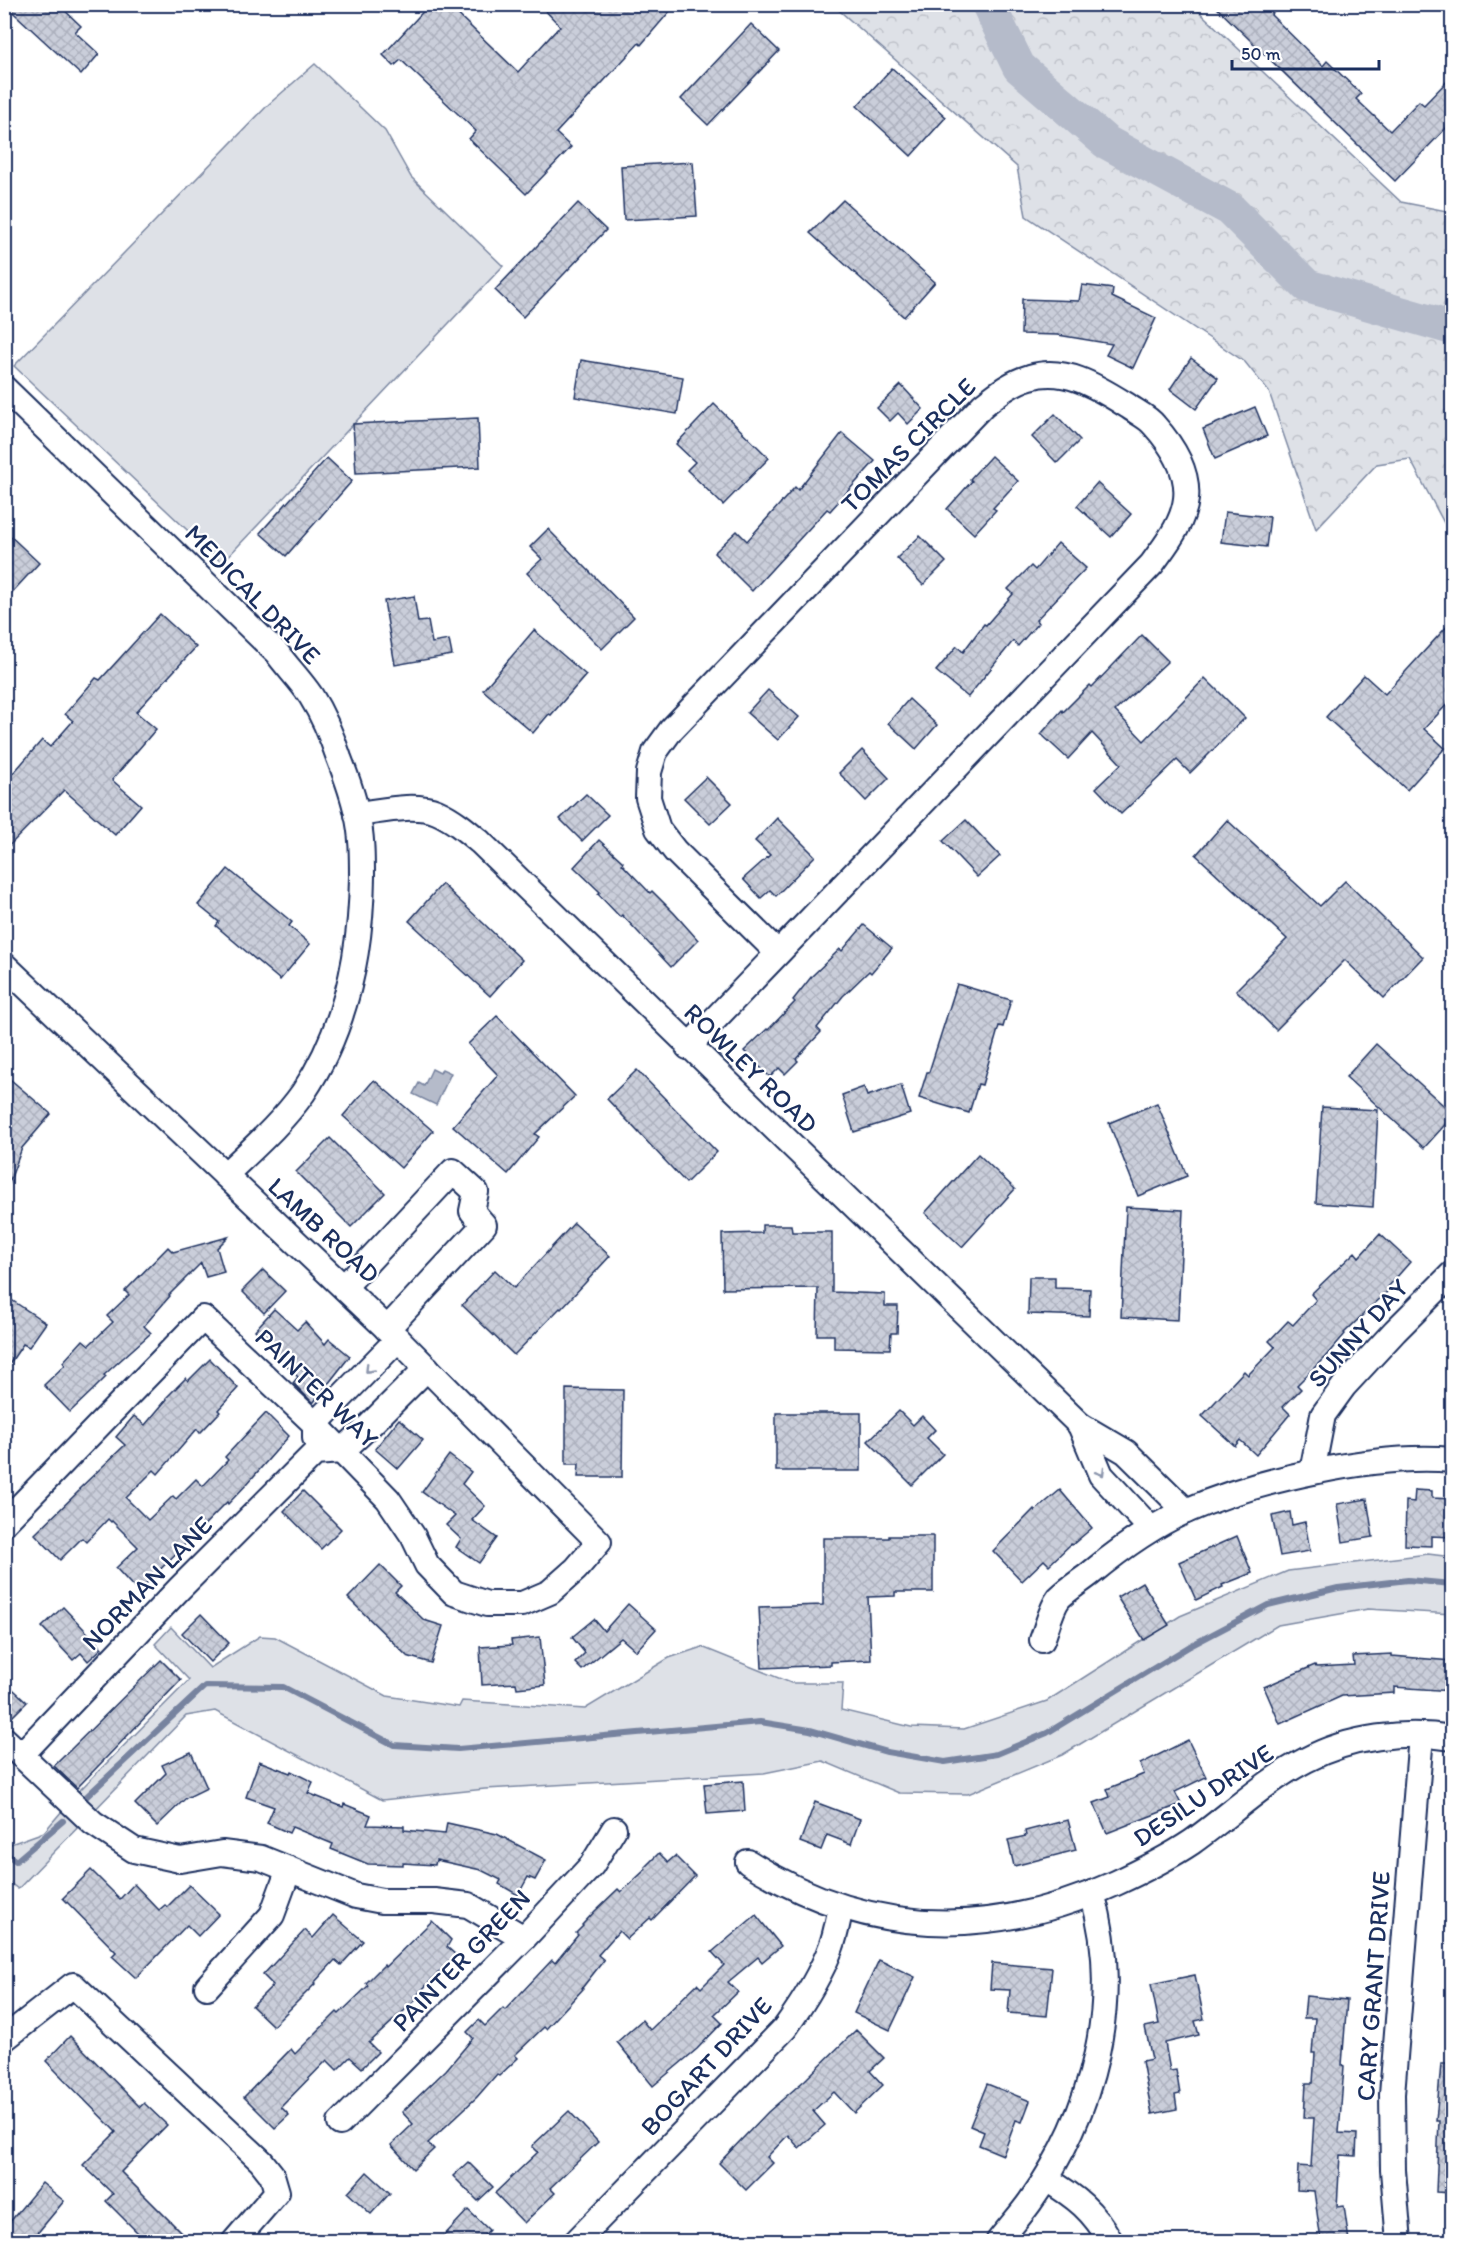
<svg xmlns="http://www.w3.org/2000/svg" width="1457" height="2246" font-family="Itim,sans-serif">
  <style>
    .grass { fill: #dee1e7; stroke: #7c88a2; stroke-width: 1.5 }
    .forest { fill: url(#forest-crowns); stroke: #7c88a2; stroke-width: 1.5 }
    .water { fill: #b5bbca; stroke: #77839f; stroke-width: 1.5 }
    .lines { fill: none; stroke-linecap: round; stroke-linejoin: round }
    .stream { stroke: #77839f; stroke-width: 6 }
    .river { stroke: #b5bbca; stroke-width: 34 }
    .building { fill: url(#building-cross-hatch); stroke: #1b2f5e; stroke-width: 1.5 }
    .minor-casing { stroke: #1b2f5e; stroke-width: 28 }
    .minor { stroke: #fff; stroke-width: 24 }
    .oneway { stroke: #8d97ae }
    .labels { text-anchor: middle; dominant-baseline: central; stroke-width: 4.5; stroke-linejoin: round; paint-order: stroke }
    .street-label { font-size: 26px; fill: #1b2f5e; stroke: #fff }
  </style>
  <defs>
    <pattern id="forest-crowns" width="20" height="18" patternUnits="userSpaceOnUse" patternTransform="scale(1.5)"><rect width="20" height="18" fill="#dee1e7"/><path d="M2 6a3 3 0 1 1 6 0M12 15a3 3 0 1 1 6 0" fill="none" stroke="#bec1c9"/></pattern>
    <pattern id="building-cross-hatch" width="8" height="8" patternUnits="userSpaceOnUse" patternTransform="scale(1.5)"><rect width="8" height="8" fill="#caceda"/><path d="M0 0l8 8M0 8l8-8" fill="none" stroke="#adb1be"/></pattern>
  </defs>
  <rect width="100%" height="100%" fill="#fff"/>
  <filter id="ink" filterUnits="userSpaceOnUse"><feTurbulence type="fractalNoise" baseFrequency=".0167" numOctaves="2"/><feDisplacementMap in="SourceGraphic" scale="12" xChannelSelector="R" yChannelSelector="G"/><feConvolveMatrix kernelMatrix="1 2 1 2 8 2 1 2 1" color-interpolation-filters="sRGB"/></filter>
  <g filter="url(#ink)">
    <g class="grass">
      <polygon points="315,64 385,131 411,177 503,266 222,563 14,366 269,104"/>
      <polygon points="1428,1554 1452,1557 1452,1614 1368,1609 1278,1625 1062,1755 968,1794 899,1793 823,1761 764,1773 485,1789 382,1800 215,1711 186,1716 18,1889 5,1879 5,1846 44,1832 80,1790 189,1680 155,1644 171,1627 210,1668 260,1636 275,1637 387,1696 459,1707 462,1701 585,1709 669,1658 702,1647 791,1683 843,1683 841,1710 911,1727 964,1729 1047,1701 1180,1616 1288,1571"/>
    </g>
    <polygon class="forest" points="833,5 1192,5 1401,202 1452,212 1452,538 1410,459 1377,464 1316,529 1269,392 1245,362 1026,216 1017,167"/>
    <polygon class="water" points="432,1069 440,1073 442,1069 451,1073 436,1105 413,1094 419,1083 424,1086"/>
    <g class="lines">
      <g class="stream">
        <polyline points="86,1797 205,1686 283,1687 394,1745 458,1749 760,1722 810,1730 887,1752 945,1762 997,1754 1047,1733 1190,1646 1268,1605 1338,1588 1408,1580 1452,1584"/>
        <polyline points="4,1852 16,1861 63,1821"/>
      </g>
      <polyline class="river" points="988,4 1019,67 1106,142 1230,209 1307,286 1452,328"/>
    </g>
    <g class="building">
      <polygon points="4,4 58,4 81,26 75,32 99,54 81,75"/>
      <polygon points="430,4 447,4 518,72 560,26 539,4 676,4 641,45 639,43 556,133 571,147 526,194 469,139 476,131 401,60 394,66 383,55"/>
      <polygon points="1213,4 1281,4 1271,15 1323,66 1327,61 1361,94 1356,99 1390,131 1419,101 1424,105 1452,76 1452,122 1395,181"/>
      <polygon points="751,24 779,51 708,125 681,99"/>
      <polygon points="892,68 946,117 911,156 857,106"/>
      <polygon points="693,162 697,216 624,220 621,166"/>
      <polygon points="843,200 935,282 904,317 810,233"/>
      <polygon points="578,203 606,230 523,317 495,290"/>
      <polygon points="1082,285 1113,289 1112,297 1156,318 1133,368 1106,355 1112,344 1058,335 1021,334 1022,299 1079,301"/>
      <polygon points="1191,358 1218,378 1196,409 1170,389"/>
      <polygon points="581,360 683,377 677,414 575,397"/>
      <polygon points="901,385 923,409 908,424 898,413 890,421 877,408"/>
      <polygon points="714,404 769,458 723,505 687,470 695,462 676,444"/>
      <polygon points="1255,407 1267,436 1215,459 1203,429"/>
      <polygon points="1055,414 1080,440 1057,463 1032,437"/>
      <polygon points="478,418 480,467 356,473 353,424"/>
      <polygon points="842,433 875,461 830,511 827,509 752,591 714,553 737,531 747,541 795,487 798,490"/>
      <polygon points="991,456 1018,481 993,508 996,510 974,534 947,509 972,481 970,479"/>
      <polygon points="327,458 352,481 286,556 260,533"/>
      <polygon points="1097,483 1131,514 1111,537 1077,506"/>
      <polygon points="1225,512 1270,517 1266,547 1221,542"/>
      <polygon points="548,529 634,617 602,649 527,573 542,559 530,547"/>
      <polygon points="4,530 39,563 4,601"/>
      <polygon points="920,536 946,562 923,585 897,558"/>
      <polygon points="1058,543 1086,568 1036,620 1038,623 1018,646 1013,641 968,697 936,671 957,646 963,652 984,624 986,625 1013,594 1008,589 1031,566 1035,570"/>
      <polygon points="414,596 418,622 428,621 432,643 449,640 452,655 395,665 384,601"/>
      <polygon points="160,614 196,647 136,712 156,729 112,780 141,805 115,835 64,790 4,851 4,780 16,770 42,740 50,747 73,721 65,714 96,678 100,680"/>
      <polygon points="1452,621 1452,699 1424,729 1445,748 1407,790 1326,717 1364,675 1385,694"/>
      <polygon points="534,630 586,675 551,715 549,714 533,733 483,690"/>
      <polygon points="1142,635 1168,661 1115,711 1144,741 1205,678 1245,718 1190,773 1177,760 1121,814 1096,788 1121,764 1092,733 1068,759 1041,734 1062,710 1063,712 1090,685 1092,687"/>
      <polygon points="768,690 799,717 778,740 747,713"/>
      <polygon points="909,699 937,725 916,749 888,723"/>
      <polygon points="862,750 889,778 866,801 839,773"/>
      <polygon points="706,777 732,803 710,824 684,798"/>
      <polygon points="586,794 608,815 582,841 560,819"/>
      <polygon points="777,818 815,856 776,896 770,890 761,898 743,879 770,855 755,841"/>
      <polygon points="966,820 1000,856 977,877 943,841"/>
      <polygon points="1227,820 1320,906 1345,881 1423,957 1384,998 1345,960 1276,1030 1236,990 1287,939 1196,855"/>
      <polygon points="599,840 623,862 622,864 650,893 652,891 674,913 698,940 671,967 622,915 620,917 598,894 600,892 574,867"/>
      <polygon points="228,869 292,922 289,926 310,944 280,980 216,926 219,922 198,905"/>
      <polygon points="442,884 522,960 490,996 409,921"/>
      <polygon points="864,925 892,948 871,973 869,971 843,996 817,1028 821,1032 796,1059 798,1061 785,1074 779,1068 770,1077 744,1051 767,1029 768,1030 795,1002 793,1000 812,976 840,949 842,951"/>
      <polygon points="957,984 1011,1000 1003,1027 999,1026 982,1085 978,1084 969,1113 919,1098 927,1072 929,1072"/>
      <polygon points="497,1016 575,1096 535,1134 539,1137 508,1174 453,1126 498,1075 468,1044"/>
      <polygon points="1376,1044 1452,1113 1452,1117 1424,1148 1346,1077"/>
      <polygon points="637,1070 717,1152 686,1183 607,1099"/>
      <polygon points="4,1074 51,1114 22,1148 6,1191"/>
      <polygon points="374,1080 433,1131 401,1168 343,1116"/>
      <polygon points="901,1085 910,1114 854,1132 842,1095 864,1087 867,1096"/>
      <polygon points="1157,1103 1187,1176 1138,1196 1109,1123"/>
      <polygon points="1322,1107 1378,1110 1373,1207 1316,1203"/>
      <polygon points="330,1138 385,1193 351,1227 296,1172"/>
      <polygon points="978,1154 1015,1189 962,1247 925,1213"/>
      <polygon points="1126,1207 1183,1210 1178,1320 1121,1317"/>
      <polygon points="574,1223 610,1256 561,1309 560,1308 514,1355 462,1305 495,1270 514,1288"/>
      <polygon points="762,1225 791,1225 792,1232 832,1232 832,1292 885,1294 885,1306 898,1306 897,1333 891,1333 890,1349 834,1348 834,1335 817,1335 818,1288 723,1289 722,1234 762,1233"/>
      <polygon points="1380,1234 1410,1262 1388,1287 1390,1289 1344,1333 1345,1334 1325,1357 1297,1385 1301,1389 1283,1407 1290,1414 1256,1455 1240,1440 1235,1446 1202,1416 1244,1371 1248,1375 1275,1347 1269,1341 1288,1321 1293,1325 1316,1300 1311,1294 1355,1252 1359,1257"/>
      <polygon points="228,1237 217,1248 224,1272 206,1277 201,1263 169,1295 170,1296 144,1326 151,1333 104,1375 106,1377 93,1390 70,1412 44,1385 65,1365 63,1362 83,1340 89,1345 113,1322 107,1316 129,1295 125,1291 168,1247 173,1252"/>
      <polygon points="263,1270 285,1291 264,1313 242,1291"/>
      <polygon points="1029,1277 1055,1277 1055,1288 1090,1289 1089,1316 1028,1314"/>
      <polygon points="4,1295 46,1323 29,1347 23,1344 4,1372"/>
      <polygon points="274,1309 297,1330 305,1322 325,1344 329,1339 350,1356 313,1403 293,1383 298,1377 274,1352 276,1350 255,1330"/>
      <polygon points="210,1359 238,1388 218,1410 220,1412 200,1433 197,1429 158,1474 154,1470 126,1498 148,1520 173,1496 176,1499 196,1479 203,1486 228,1460 225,1457 266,1413 289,1436 247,1484 228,1504 227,1502 138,1592 116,1568 138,1547 112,1521 111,1522 108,1519 86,1542 82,1538 60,1560 35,1534 80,1490 79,1489 125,1445 116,1437 134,1416 145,1425 167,1399 166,1398 186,1378 188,1381"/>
      <polygon points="566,1389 623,1390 622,1477 578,1477 579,1464 566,1464"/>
      <polygon points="899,1411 913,1425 922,1416 935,1430 927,1438 943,1454 912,1485 868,1441"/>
      <rect x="776" y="1413" width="85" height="58"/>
      <polygon points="399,1419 423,1440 398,1469 375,1449"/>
      <polygon points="449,1455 471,1472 462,1484 485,1506 472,1520 497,1538 479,1563 456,1547 461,1539 446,1525 455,1516 422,1492"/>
      <polygon points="1060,1490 1092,1528 1072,1545 1071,1544 1049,1565 1044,1560 1022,1581 993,1551 1034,1509 1035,1511"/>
      <polygon points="1415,1490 1432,1491 1432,1498 1452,1499 1452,1537 1431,1536 1431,1546 1405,1545 1406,1501 1414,1502"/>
      <polygon points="303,1491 341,1529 321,1549 284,1511"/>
      <polygon points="1367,1499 1373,1537 1343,1542 1337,1504"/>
      <polygon points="1290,1512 1292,1525 1305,1522 1310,1551 1280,1556 1272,1516"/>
      <polygon points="889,1536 933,1536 933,1592 895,1592 895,1596 868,1597 871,1660 831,1662 831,1665 762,1668 759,1607 823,1605 823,1538 889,1538"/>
      <polygon points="1237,1536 1252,1573 1222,1585 1223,1587 1196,1600 1179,1562"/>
      <polygon points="380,1565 401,1586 395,1592 424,1620 443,1626 431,1663 407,1656 348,1598"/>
      <polygon points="1142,1582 1169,1625 1144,1640 1117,1597"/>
      <polygon points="628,1604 656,1629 636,1651 621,1638 582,1670 575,1663 585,1653 572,1637 594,1619 604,1631"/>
      <polygon points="63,1607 102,1648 88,1661 81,1653 73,1660 42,1627"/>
      <polygon points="201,1614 229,1643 210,1662 182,1633"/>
      <polygon points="540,1637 545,1685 517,1688 516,1683 482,1685 480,1647 512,1645 511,1640"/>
      <polygon points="1392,1654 1392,1656 1452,1661 1452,1691 1394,1687 1394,1693 1342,1696 1280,1724 1264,1687 1315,1665 1316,1667 1354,1665 1353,1656"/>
      <polygon points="161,1660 181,1680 77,1788 54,1766"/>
      <polygon points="4,1681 27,1702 4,1725"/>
      <polygon points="1188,1740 1206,1777 1175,1792 1181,1804 1107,1833 1094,1803 1110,1797 1107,1789 1144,1774 1140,1764"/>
      <polygon points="191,1752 207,1788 186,1798 157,1826 135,1804 166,1773 162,1765"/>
      <polygon points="259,1761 290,1773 291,1771 313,1782 308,1793 343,1807 344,1804 371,1815 367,1825 404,1826 404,1830 445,1834 447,1823 497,1834 546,1860 535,1880 528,1877 518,1895 499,1884 501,1880 481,1870 436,1860 435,1865 403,1863 403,1865 368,1864 331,1849 333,1844 292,1827 289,1833 267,1823 274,1807 246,1797"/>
      <polygon points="743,1781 745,1811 707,1814 704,1784"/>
      <polygon points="815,1802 860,1819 851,1844 827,1835 821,1850 800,1842"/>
      <polygon points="1068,1820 1076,1850 1014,1866 1008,1840 1026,1836 1025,1831"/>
      <polygon points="659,1853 668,1862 675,1856 695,1876 652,1920 650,1918 627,1939 619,1931 598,1955 604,1960 582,1988 583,1989 546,2029 544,2027 515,2055 518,2058 499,2076 497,2074 477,2097 428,2143 434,2149 413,2169 391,2145 413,2124 402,2112 446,2070 473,2038 467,2032 479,2020 485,2026 503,2008 505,2010 552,1960 555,1963 578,1935 576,1933 583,1926 582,1925 595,1911 618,1889 621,1892 646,1869 645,1867"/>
      <polygon points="91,1870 120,1899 134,1884 159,1910 165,1905 167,1907 189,1885 219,1914 198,1936 187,1925 136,1978 112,1956 116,1952 63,1898"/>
      <polygon points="333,1915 363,1941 341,1965 335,1960 314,1983 315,1984 273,2026 252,2006 273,1985 263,1975 305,1930 313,1938"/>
      <polygon points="756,1915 781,1946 762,1962 758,1957 728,1982 738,1992 714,2015 722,2023 697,2049 653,2086 617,2042 642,2020 650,2030 697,1984 701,1988 724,1965 712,1952"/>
      <polygon points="432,1921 451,1940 447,1947 456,1955 415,1997 417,1999 369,2043 378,2052 362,2068 350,2057 337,2070 327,2060 281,2107 289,2115 275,2128 244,2097 291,2049 295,2054 337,2012 339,2014 368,1986 366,1983 384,1965 385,1967"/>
      <polygon points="879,1960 915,1977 890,2030 854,2013"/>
      <polygon points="992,1963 1052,1968 1047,2016 1008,2013 1010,1990 990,1989"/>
      <polygon points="1195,1975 1204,2019 1195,2021 1199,2035 1165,2043 1170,2071 1176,2070 1180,2094 1175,2095 1177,2109 1152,2114 1142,2061 1152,2059 1145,2027 1159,2024 1151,1984"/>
      <polygon points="1306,1996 1347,2000 1342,2065 1344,2066 1339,2133 1357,2134 1356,2156 1340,2155 1337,2207 1344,2206 1349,2241 1321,2241 1314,2191 1297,2190 1298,2166 1311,2167 1314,2118 1304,2118 1306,2083 1313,2083 1315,2053 1312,2053 1315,2018 1304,2018"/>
      <polygon points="856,2030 884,2058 870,2071 883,2085 854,2113 834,2092 813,2111 825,2125 799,2148 788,2135 767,2157 773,2163 746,2190 719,2163 768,2112 805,2080"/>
      <polygon points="70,2036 140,2107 144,2103 167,2125 121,2172 190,2241 146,2241 106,2201 113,2194 83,2165 116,2132 46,2061"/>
      <polygon points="1441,2064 1452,2064 1452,2193 1436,2192 1439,2121 1436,2121"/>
      <polygon points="987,2084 1030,2101 1022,2122 1016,2120 1003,2155 979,2145 984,2132 970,2126"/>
      <polygon points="569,2111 598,2142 550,2188 555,2193 524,2223 495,2193 538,2152 532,2146"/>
      <polygon points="468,2162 493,2187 478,2201 453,2176"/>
      <polygon points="367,2172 390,2193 371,2214 348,2193"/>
      <polygon points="42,2183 64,2201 31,2241 4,2241 4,2229"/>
      <polygon points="468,2210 489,2230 479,2241 439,2241"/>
    </g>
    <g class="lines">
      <defs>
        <g id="minor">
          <path d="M4,388l273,265c11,15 24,28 34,43 12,19 21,41 28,62 7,18 14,37 18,56 5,21 5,42 5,63 -1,76 -16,152 -59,216 -22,31 -51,56 -78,82"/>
          <path d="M357,814c25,-3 57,-11 80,-2 16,7 30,19 43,30l600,583 46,27 60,59"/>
          <polyline points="4,965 398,1339 599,1542 576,1569 550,1592 522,1604 487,1604 454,1593 427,1565 413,1536 388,1499 315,1424 203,1318 4,1523"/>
          <path d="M688,1047l464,-483c14,-20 31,-40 34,-65 3,-27 -14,-54 -32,-74 -6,-8 -18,-13 -26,-19 -29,-18 -62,-40 -98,-29 -18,5 -33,17 -47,28l-312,325 -16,22 -6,20 -1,26 10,31 17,22 102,101"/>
          <polyline points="344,1287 453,1171 476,1192 472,1211 484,1225 387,1329"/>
          <polyline points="1080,1425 1101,1475 1151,1529"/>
          <polyline points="315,1438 315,1424 398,1339"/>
          <polyline points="1312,1472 1323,1415 1344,1386 1395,1331 1452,1274"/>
          <path d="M1042,1640c5,-12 9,-32 17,-42 9,-9 22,-17 32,-25 29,-24 61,-47 95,-62 70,-31 190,-58 266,-51"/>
          <polyline points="4,1739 93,1823 134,1850 180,1860 222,1853 261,1858 356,1896 382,1901 434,1901 468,1905 524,1938"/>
          <polyline points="21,1755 179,1589 315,1453 342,1451 370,1425 427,1368"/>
          <path d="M748,1862c118,75 242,78 368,21 26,-12 52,-25 76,-41 38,-27 73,-61 114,-82 43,-23 99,-30 146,-22"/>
          <polyline points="207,1987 272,1915 289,1869"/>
          <polyline points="4,2039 73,1985 261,2161 272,2175 277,2192 234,2242"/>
          <polyline points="340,2123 524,1938 592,1865 614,1829"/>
          <path d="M1046,2179c30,18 47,31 65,63"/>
          <path d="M576,2242l209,-214c18,-25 35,-51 46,-81 5,-13 7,-27 10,-40"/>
          <path d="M998,2242c10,-13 22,-26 32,-40 63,-88 94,-202 62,-309"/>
          <polyline points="1399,2242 1393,2170 1392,2094 1421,1735"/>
        </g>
      </defs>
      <use href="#minor" class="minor-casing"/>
      <use href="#minor" class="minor"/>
    </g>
    <defs><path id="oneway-chevron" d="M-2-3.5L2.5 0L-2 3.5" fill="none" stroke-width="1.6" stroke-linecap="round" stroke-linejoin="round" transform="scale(1.5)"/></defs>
    <g class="oneway">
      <use href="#oneway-chevron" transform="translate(369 1369) rotate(134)"/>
      <use href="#oneway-chevron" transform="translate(1101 1472) rotate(59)"/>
    </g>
  </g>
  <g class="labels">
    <g class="street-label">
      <text transform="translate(908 445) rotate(-45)">TOMAS CIRCLE</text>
      <text transform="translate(253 594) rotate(46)">MEDICAL DRIVE</text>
      <text transform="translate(751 1068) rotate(44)">ROWLEY ROAD</text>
      <text transform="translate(324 1230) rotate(43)">LAMB ROAD</text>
      <text transform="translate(1358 1333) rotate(-48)">SUNNY DAY</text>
      <text transform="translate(317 1388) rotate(44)">PAINTER WAY</text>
      <text transform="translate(147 1583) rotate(-46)">NORMAN LANE</text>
      <text transform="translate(1203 1795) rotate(-34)">DESILU DRIVE</text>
      <text transform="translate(461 1960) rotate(-46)">PAINTER GREEN</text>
      <text transform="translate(1373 1986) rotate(-86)">CARY GRANT DRIVE</text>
      <text transform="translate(706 2066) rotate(-47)">BOGART DRIVE</text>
    </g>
  </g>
  <rect width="1457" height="2246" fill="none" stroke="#fff" stroke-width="24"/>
  <rect x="12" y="12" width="1433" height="2222" fill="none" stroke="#1b2f5e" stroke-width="2" filter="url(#ink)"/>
  <path d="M1232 60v9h147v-9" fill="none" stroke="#1b2f5e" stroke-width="3"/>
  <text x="1241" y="60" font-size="18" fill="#1b2f5e" stroke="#ffffff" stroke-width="4.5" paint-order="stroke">50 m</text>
</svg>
